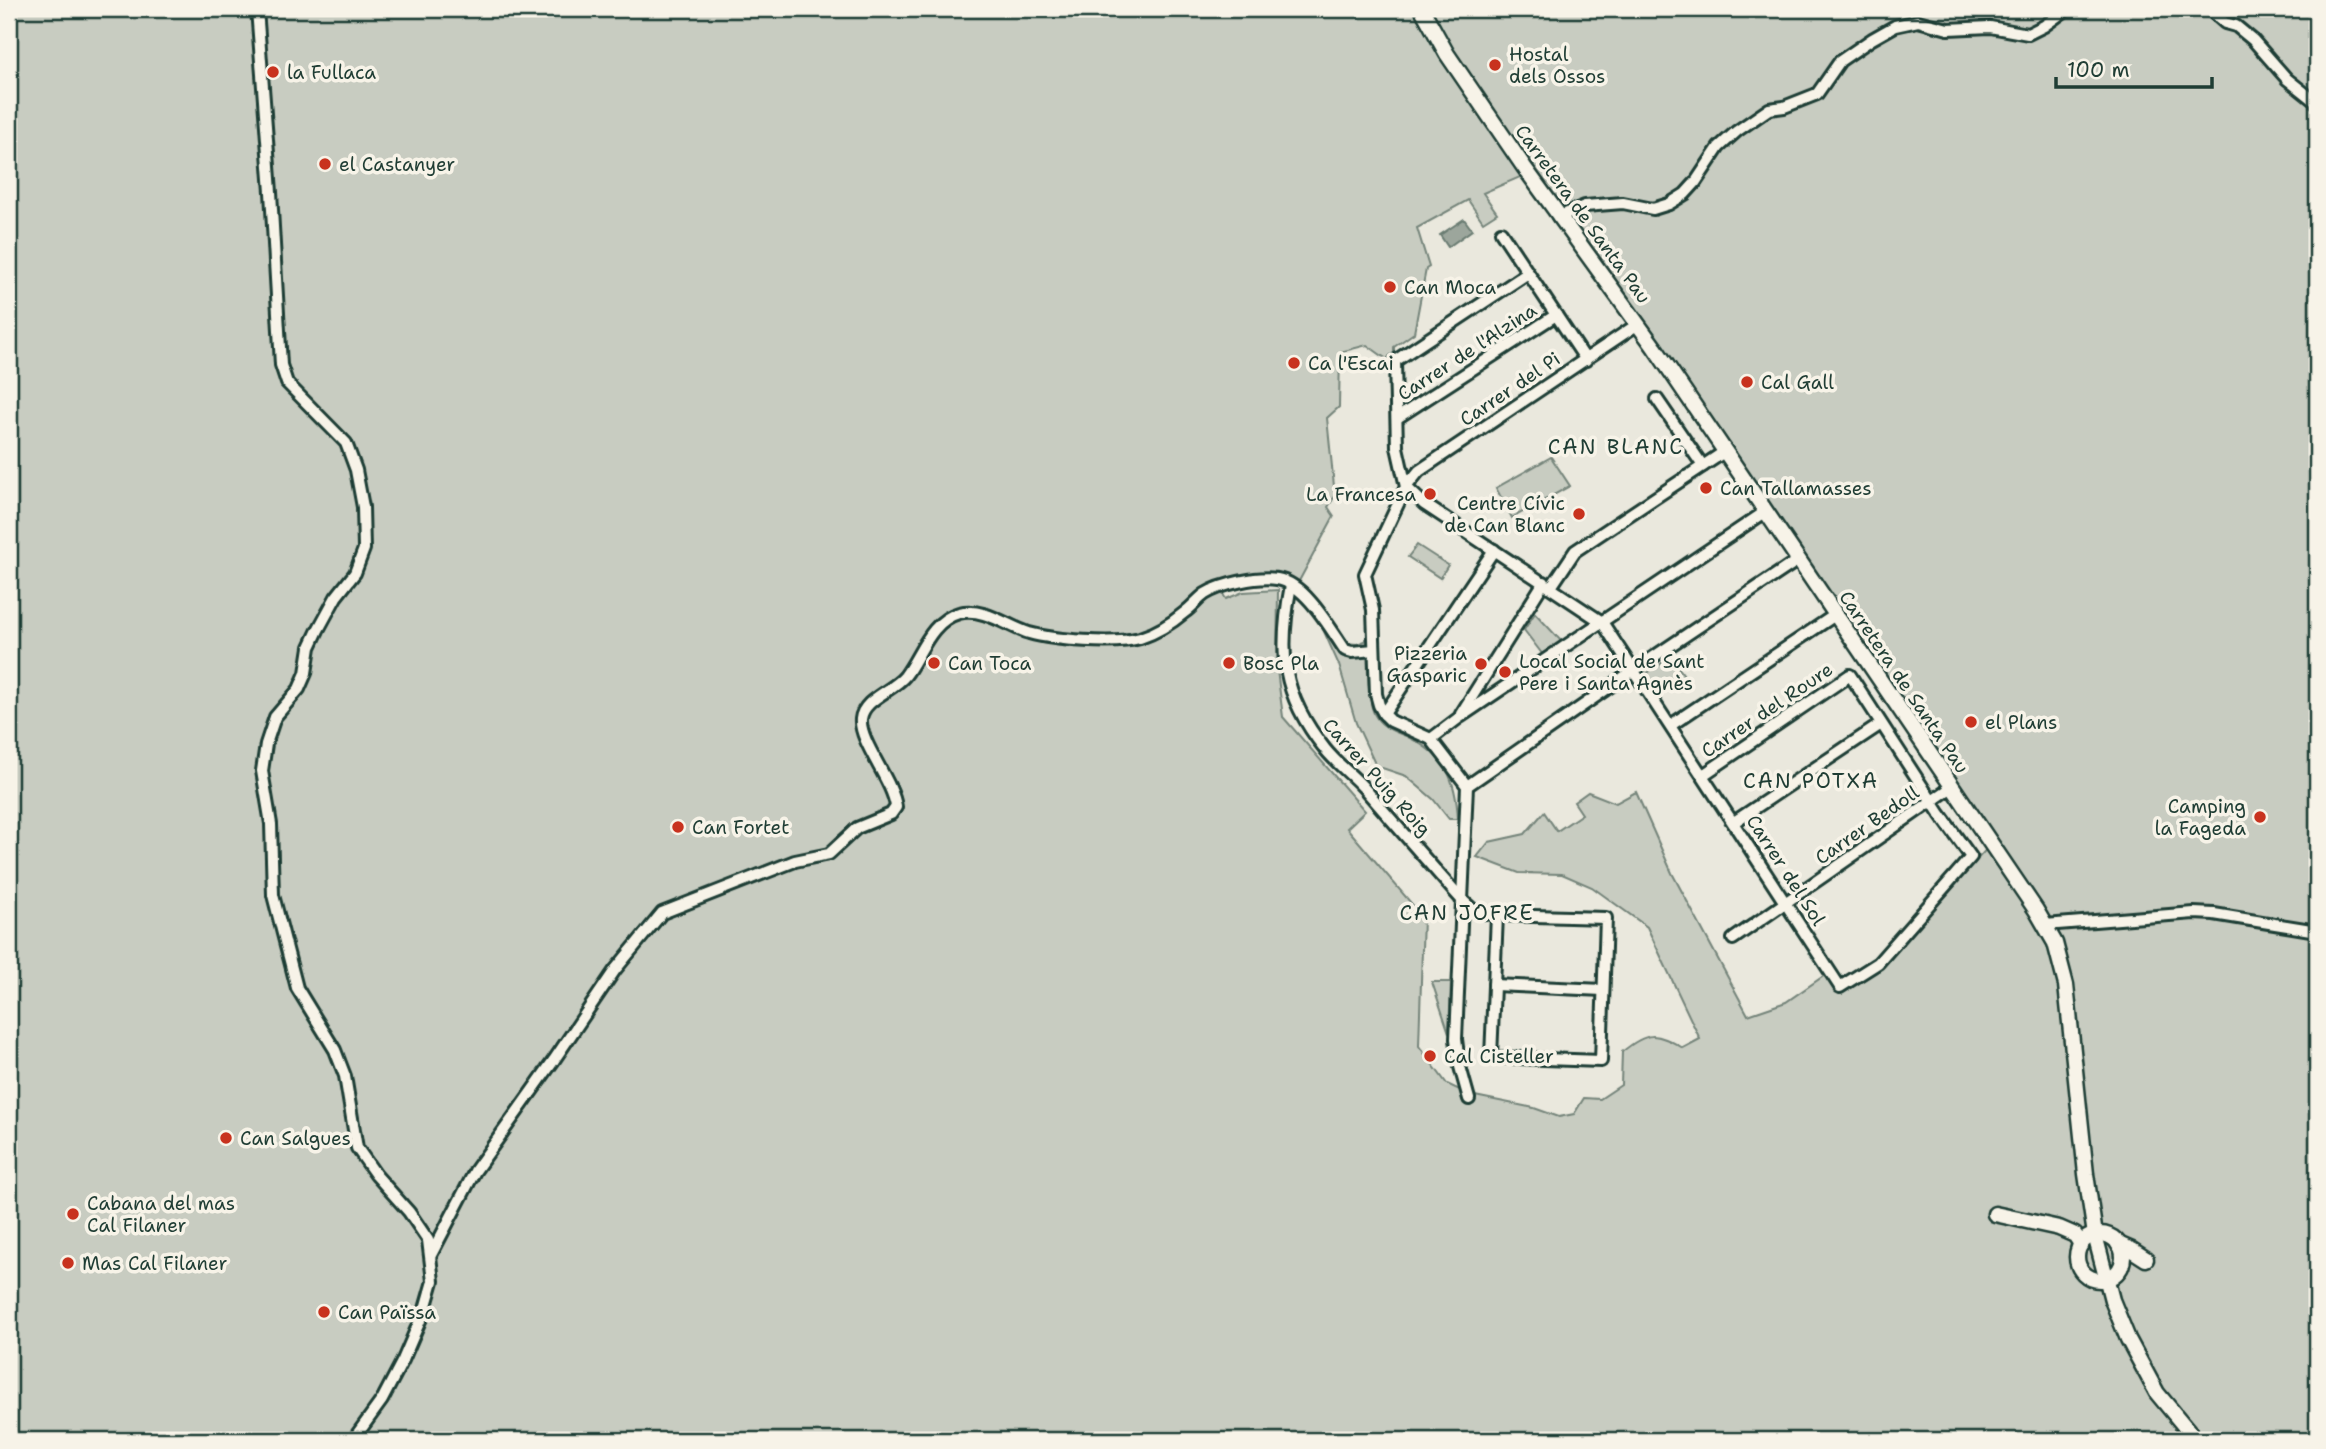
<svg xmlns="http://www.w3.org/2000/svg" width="2326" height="1449" font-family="'Shantell Sans',sans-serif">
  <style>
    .green { fill: #c8ccc1; stroke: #74847a; stroke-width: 2; fill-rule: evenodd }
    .water { fill: #9ca69c; stroke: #6a7c72; stroke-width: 2 }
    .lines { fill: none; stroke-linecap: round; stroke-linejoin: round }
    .street-casing { stroke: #1f3d34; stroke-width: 16 }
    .secondary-casing { stroke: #1f3d34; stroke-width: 19 }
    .street { stroke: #f7f3e8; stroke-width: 10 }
    .secondary { stroke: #f7f3e8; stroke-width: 14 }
    .poi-dot { fill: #c8321e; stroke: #f7f3e8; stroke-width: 2.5 }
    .labels { text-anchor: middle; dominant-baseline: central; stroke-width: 7; stroke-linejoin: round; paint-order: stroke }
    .poi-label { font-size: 19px; fill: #1f3d34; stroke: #f7f3e8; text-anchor: start }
    .street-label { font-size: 19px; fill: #1f3d34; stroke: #f7f3e8 }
    .neighbourhood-label { font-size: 21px; letter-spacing: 2px; fill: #1f3d34; stroke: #f7f3e8 }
  </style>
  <rect width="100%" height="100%" fill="#eae8dd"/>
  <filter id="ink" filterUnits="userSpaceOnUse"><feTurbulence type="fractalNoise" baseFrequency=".0143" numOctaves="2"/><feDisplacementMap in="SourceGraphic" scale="14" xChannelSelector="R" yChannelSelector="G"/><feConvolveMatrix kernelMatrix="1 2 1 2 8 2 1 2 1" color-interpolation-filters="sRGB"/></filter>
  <g filter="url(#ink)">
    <g class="green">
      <path d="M9,9h2308v1431h-2308zM1534,171l457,673 -109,122 -46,20 -8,-13 -42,29 -38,13 -76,-142 -36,-81 -20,11 -28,-11 -14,10 8,12 -25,17 -13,-19 -19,22 -36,8 -12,15 42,16 43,1 30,13 55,40 53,112 -17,9c-27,-16 -36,-17 -61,4l-1,33 -21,14 -16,-1 -10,16 -15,3 -25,-9 -64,-13 -23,-11 -28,-38 4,-129 -76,-89 18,-17 -82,-94 -6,-47 1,-80 -35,2 -17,7 -5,-8 48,-10 12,1 33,27 25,56 17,58 20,43 30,10 27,23 16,20h9c-2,-41 -13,-64 -50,-82 -12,-5 -25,-9 -32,-20 -10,-14 -9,-68 -7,-86l-4,10 -8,3 -11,-1 -48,-60 36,-67 -6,-9 7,-11 -8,-78 12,-11 1,-55 27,-7 21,15 6,-4v-9l20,-14 12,-64 3,-2 -12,-39 51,-28 15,22 14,-9 -14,-20z"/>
      <polygon points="1551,457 1570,486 1512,518 1496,488"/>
      <polygon points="1417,545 1448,565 1440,578 1408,557"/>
      <polygon points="1535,613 1562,642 1543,655 1524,630"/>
      <polygon points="1671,657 1686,678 1660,695 1646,674"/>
      <polygon points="1432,982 1451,982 1449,1033"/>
    </g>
    <polygon class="water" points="1464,219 1472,230 1448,247 1440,235"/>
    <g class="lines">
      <defs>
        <g id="street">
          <polyline points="257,9 271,192 281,365 287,383 346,443 356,470 363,507 364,549 355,573 336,597 318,630 310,647 306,673 299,689 275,717 266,744 262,771 271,824 273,895 297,988 335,1050 345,1076 357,1148 376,1175 409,1212 428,1240 433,1281 425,1309 403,1360 382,1400 353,1440"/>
          <polyline points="2209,9 2225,23 2236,26 2253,40 2287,79 2317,103"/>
          <polyline points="1558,217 1585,206 1623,203 1653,209 1669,204 1685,194 1695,183 1719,147 1737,131 1769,109 1784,107 1817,94 1840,61 1872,39 1895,26 1918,21 1948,29 1990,27 2028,34 2044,26 2067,9"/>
          <polyline points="1501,232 1586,360"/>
          <polyline points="1638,324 1419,471 1406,487 1424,504 1602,622 1840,987 1878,963 1971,857 1940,814 1850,675 1703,775"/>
          <polyline points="1657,399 1703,466"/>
          <polyline points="1397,418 1556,315"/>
          <path d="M1291,585c-13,67 -10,109 34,164 11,14 26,25 38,38 32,37 65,75 98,112l13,12 23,4 109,3 -5,143 -110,-4 6,-142"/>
          <polyline points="1551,587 1575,551 1724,452"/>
          <polyline points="1384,714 1494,550"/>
          <polyline points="1461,714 1544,582"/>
          <polyline points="1671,725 1835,615"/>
          <polyline points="1431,739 1460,717 1765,512"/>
          <polyline points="1467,786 1634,670 1798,560"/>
          <polyline points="1734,822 1881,724"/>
          <polyline points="2045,925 2194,913 2214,914 2317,931"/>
          <polyline points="1733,939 1952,787"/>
          <polyline points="1494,985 1603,990"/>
          <polyline points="1469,1099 1459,1063 1456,1039 1467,786 1431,739 1391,721 1384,714 1379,705 1376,694 1373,610 1365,574 1406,487 1397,447 1395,361 1528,273"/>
          <path d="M431,1255l44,-84 79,-111 61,-90 47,-57 133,-52 34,-7 28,-26 34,-14 5,-7c-3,-26 -37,-65 -35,-88 2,-20 32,-28 44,-43 16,-21 25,-55 54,-63 25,-6 48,13 70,20 25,7 86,12 111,5 16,-5 32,-15 45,-26 7,-5 13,-13 20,-18 16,-10 53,-18 72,-15 28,4 53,49 68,71l7,2 22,-2"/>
        </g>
        <g id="secondary">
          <polyline points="1422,9 1447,54 1524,167 1655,348 2036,910 2055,943 2066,985 2086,1174 2095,1235 2112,1300 2128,1339 2157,1393 2196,1440"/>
          <polyline points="1995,1214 2059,1228 2075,1235 2081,1244"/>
          <circle cx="2100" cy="1257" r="23"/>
          <polyline points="2118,1244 2132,1250 2146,1259"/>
        </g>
      </defs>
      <use href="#street" class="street-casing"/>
      <use href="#secondary" class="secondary-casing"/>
      <use href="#street" class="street"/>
      <use href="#secondary" class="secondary"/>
    </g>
  </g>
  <g class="poi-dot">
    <circle cx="1495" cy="65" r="7"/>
    <circle cx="273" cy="72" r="7"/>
    <circle cx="325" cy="164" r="7"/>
    <circle cx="1390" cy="287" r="7"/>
    <circle cx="1294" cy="363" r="7"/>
    <circle cx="1747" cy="382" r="7"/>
    <circle cx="1706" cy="488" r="7"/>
    <circle cx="1430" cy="494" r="7"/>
    <circle cx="1579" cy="514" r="7"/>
    <circle cx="934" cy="663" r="7"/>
    <circle cx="1229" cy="663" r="7"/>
    <circle cx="1481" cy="664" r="7"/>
    <circle cx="1505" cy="672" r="7"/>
    <circle cx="1971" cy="722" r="7"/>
    <circle cx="2260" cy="817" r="7"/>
    <circle cx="678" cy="827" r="7"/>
    <circle cx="1430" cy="1056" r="7"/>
    <circle cx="226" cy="1138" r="7"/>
    <circle cx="73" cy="1214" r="7"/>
    <circle cx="68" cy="1263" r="7"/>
    <circle cx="324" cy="1312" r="7"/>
  </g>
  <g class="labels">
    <g class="poi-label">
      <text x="1509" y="54">Hostal<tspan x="1509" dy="22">dels Ossos</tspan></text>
      <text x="287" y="72">la Fullaca</text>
      <text x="339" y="164">el Castanyer</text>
      <text x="1404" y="287">Can Moca</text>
      <text x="1308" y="363">Ca l'Escai</text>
      <text x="1761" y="382">Cal Gall</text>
      <text x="1720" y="488">Can Tallamasses</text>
      <text x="1416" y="494" text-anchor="end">La Francesa</text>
      <text x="1565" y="503" text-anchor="end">Centre Cívic<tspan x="1565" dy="22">de Can Blanc</tspan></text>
      <text x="1467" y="653" text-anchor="end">Pizzeria<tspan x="1467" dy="22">Gasparic</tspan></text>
      <text x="1519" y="661">Local Social de Sant<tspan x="1519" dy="22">Pere i Santa Agnès</tspan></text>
      <text x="948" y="663">Can Toca</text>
      <text x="1243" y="663">Bosc Pla</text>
      <text x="1985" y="722">el Plans</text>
      <text x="2246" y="806" text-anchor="end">Camping<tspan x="2246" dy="22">la Fageda</tspan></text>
      <text x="692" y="827">Can Fortet</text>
      <text x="1444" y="1056">Cal Cisteller</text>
      <text x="240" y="1138">Can Salgues</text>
      <text x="87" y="1203">Cabana del mas<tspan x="87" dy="22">Cal Filaner</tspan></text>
      <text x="82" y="1263">Mas Cal Filaner</text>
      <text x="338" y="1312">Can Païssa</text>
    </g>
    <g class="street-label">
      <text transform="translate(1583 214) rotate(54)">Carretera de Santa Pau</text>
      <text transform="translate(1467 352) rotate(-33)">Carrer de l'Alzina</text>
      <text transform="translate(1510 389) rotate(-34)">Carrer del Pi</text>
      <text transform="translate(1904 682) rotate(56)">Carretera de Santa Pau</text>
      <text transform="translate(1767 710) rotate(-34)">Carrer del Roure</text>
      <text transform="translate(1377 777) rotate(48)">Carrer Puig Roig</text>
      <text transform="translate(1867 825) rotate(-35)">Carrer Bedoll</text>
      <text transform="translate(1786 870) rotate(57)">Carrer del Sol</text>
    </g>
    <g class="neighbourhood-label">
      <text x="1616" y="447">CAN BLANC</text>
      <text x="1811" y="781">CAN POTXA</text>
      <text x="1467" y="913">CAN JOFRE</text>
    </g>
  </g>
  <rect width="2326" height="1449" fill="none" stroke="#f7f3e8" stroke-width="35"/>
  <rect x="18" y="18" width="2291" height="1414" fill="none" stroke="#1f3d34" stroke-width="2.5" filter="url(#ink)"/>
  <path d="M2056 77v10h156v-10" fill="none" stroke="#1f3d34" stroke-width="3.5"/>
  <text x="2067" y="77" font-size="21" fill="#1f3d34" stroke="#f7f3e8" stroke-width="5" paint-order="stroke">100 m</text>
</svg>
